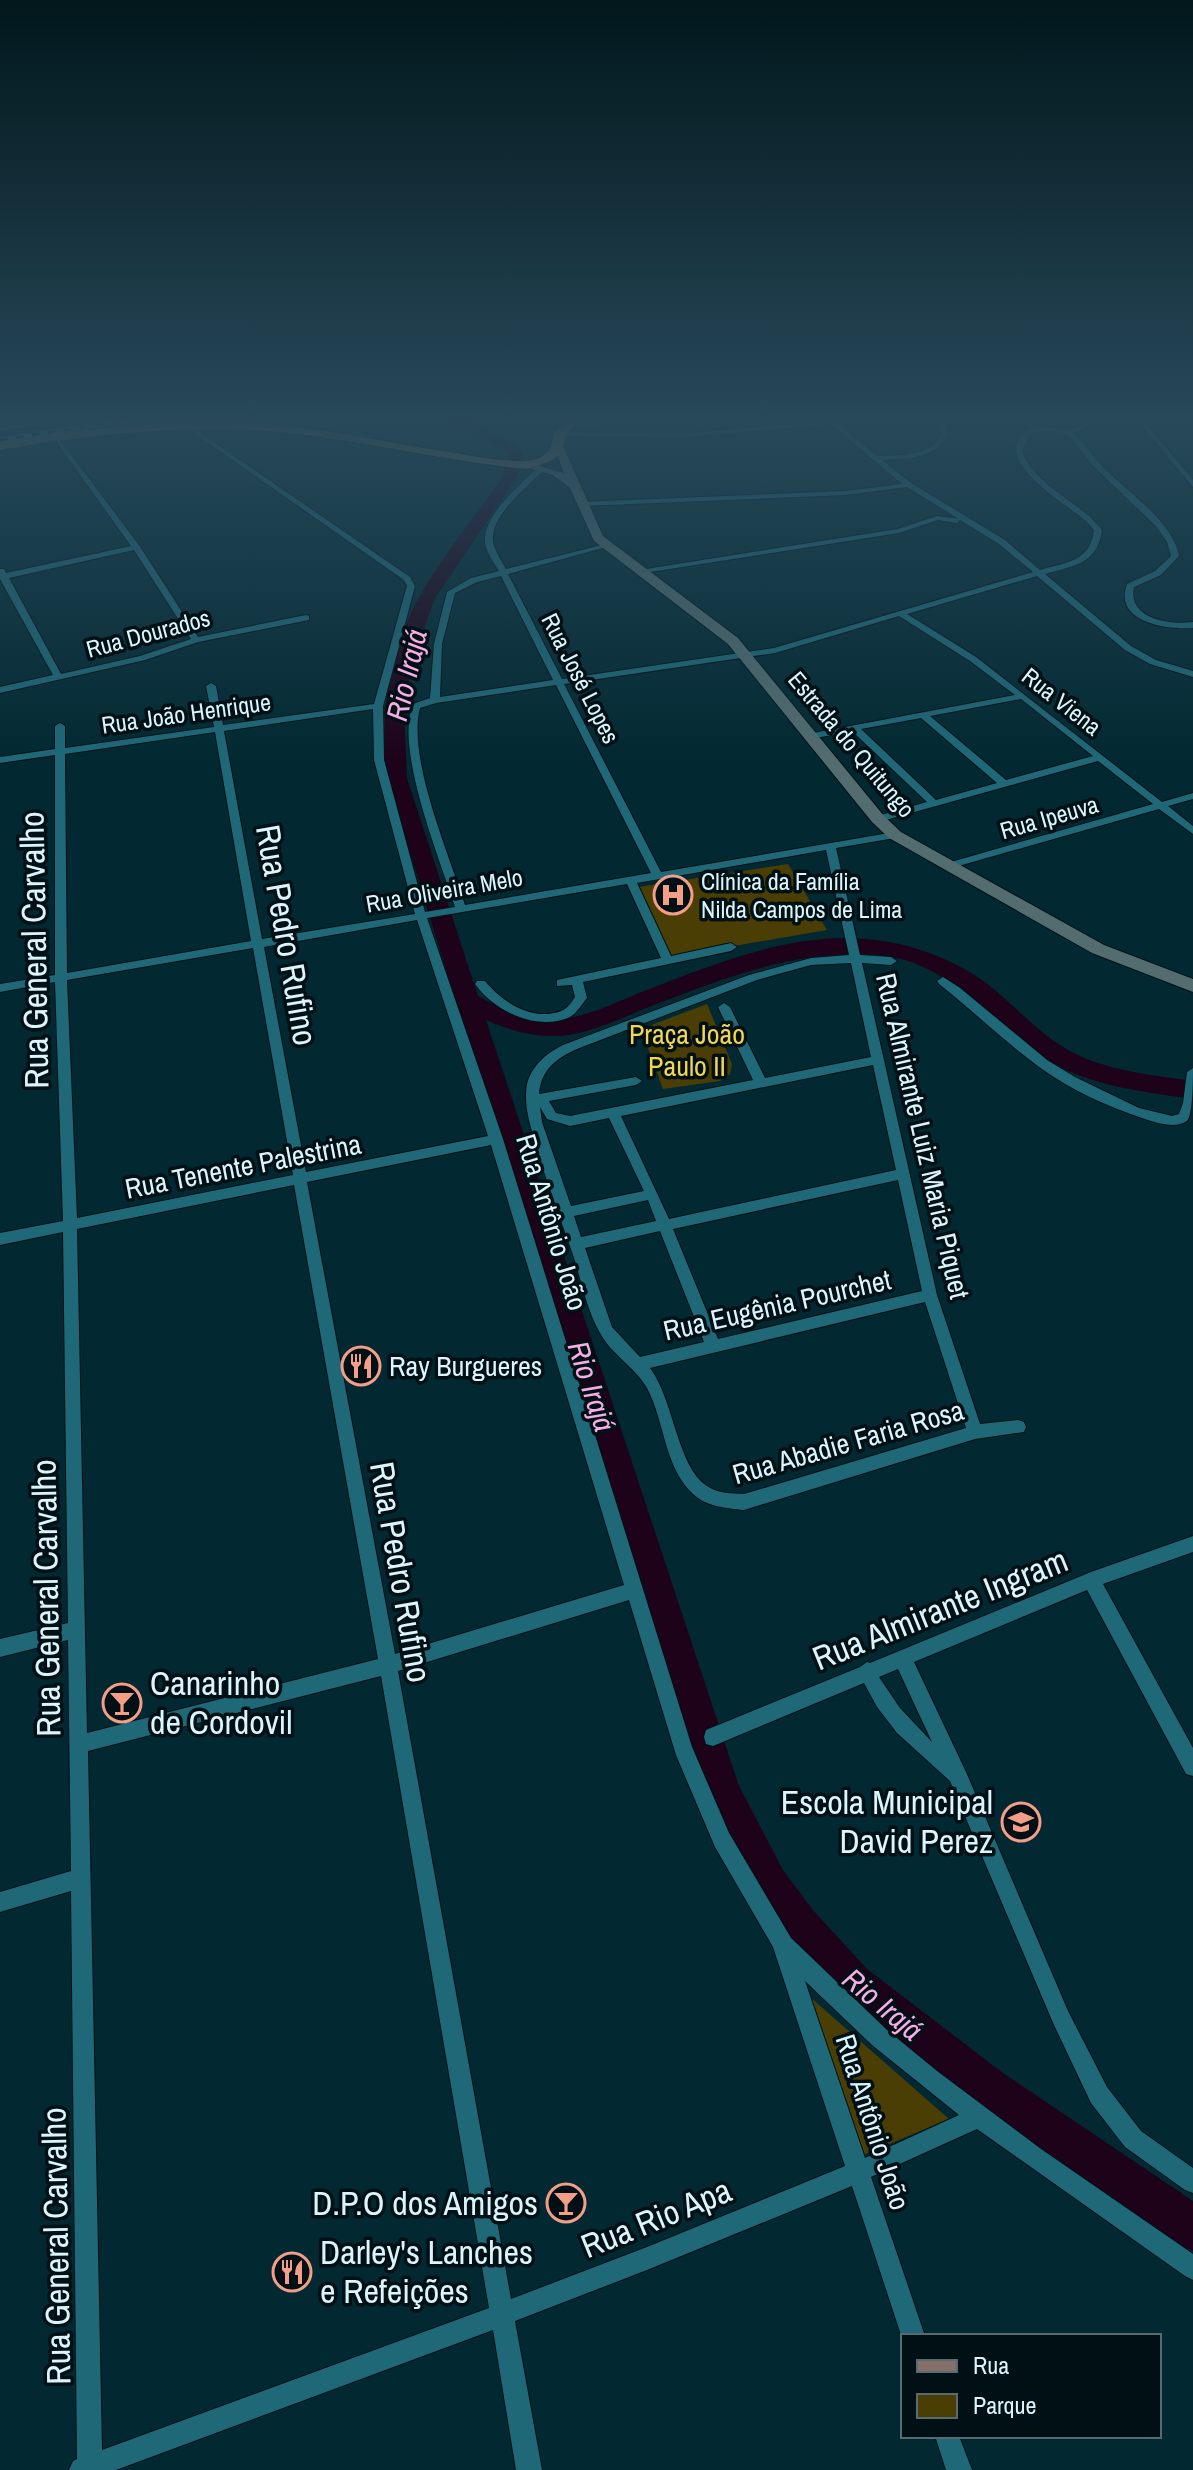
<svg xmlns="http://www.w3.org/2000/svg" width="1193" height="2470" font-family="'Archivo Narrow',sans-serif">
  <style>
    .green { fill: #4b3e05 }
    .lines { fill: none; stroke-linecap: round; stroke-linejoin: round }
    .river { fill: #1e0219; fill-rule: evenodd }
    .minor-casing { stroke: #001015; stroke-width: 2 }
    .secondary-casing { stroke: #001015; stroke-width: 2 }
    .primary-casing { stroke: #001015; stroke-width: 2 }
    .minor { fill: #1e6878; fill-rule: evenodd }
    .secondary { fill: #526c70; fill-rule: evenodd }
    .primary { fill: #856f68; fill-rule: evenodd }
    .rail-casing { stroke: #7798a0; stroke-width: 5 }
    .rail { stroke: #001015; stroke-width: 3; stroke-dasharray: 8; stroke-linecap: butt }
    .wall { fill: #31348a }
    .labels { text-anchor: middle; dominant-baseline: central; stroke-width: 7; stroke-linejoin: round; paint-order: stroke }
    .far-street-label { font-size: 24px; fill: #daf5fc; stroke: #001015 }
    .far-poi-label { font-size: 24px; fill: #daf5fc; stroke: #001015; text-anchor: start }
    .park-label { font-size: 28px; fill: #f4d551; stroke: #001015 }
    .street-label { font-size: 28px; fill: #daf5fc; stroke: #001015 }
    .poi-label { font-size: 28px; fill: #daf5fc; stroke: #001015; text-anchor: start }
    .water-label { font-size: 30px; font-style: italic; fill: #f7ace5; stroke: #001015 }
    .near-street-label { font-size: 34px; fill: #daf5fc; stroke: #001015 }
    .near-poi-label { font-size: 34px; fill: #daf5fc; stroke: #001015; text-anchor: start }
  </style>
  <rect width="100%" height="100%" fill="#022932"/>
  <g class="green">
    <polygon points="788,864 827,930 670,957 639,887"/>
    <polygon points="707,1004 732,1064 730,1074 720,1081 663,1089 641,1029"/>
    <polygon points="810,1997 949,2119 863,2155"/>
  </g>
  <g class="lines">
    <path class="river" d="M435,415c25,0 70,20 88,38l-6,24 -82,121 -23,65 -8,46 3,69 71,218c26,14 51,24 80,23 29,-1 60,-18 86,-28 70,-27 148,-59 223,-52 46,4 93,22 128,51 25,21 46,45 75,61 37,20 82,24 123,30v18c-47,-7 -98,-12 -140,-36 -68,-38 -98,-107 -189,-109 -75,-2 -142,25 -210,51 -26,10 -53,24 -80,29 -30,6 -61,-2 -88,-14l253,766 44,84 30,40 54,59 136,104 190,128v50l-16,-7 -204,-141 -136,-104 -52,-61 -30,-40 -32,-57 -21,-51 -68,-210 -247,-802c-8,-60 2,-125 31,-179 24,-43 57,-82 85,-122l6,-23 -23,-15 -28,-9z"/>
    <defs>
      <g id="minor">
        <polygon points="89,415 107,415 0,431 0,427"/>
        <path d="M821,415h7l49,41c23,-1 53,1 65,-22l-7,-19h6l7,19c-12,25 -41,25 -66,26l29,23 94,57 35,30c27,-8 50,-8 54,-40l-7,-8c-19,-17 -79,-50 -70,-80 4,-11 14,-14 25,-15 8,0 16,3 24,3 16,0 30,-15 46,-15l-39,18c12,9 19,23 29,33 24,25 71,55 77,90l-18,19 -27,12c-7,32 36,38 59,35v6c-27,2 -80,-6 -66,-44l28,-13 16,-15 -4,-14 -11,-16 -62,-59 -24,-30 -20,-6 -13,1 -9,4 -6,15c13,36 57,49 80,79 -4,34 -29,36 -57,44l86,72 25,14 37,11v6l-43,-13 -25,-14 -88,-74 -130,38 69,43 186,145 31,-9v6l-25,7 25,20v8l-34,-25 -211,60 -4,-1v-4l209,-60 -55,-43 -216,60h-8v-4l53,-15 -75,-71 -41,8 -5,-3 2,-2 207,-39 -45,-34 -71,-45 -124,37 -211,31 97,188 234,-40 5,3 -5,3 -59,10 24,107 31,2 6,4 -6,4 -29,-2 75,332 43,129 38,-4 6,2 2,5 -2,5 -49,7 -231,71c-18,-2 -37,-3 -51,-16 -29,-27 -28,-72 -46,-106 -12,-21 -35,-33 -47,-55 -14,-24 -19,-55 -28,-81 -14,-41 -33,-90 -43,-132 -3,-12 -4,-25 -2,-36 5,-19 20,-31 36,-39l186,-70 62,-17 38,-3 -23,-105 -189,33 34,73 60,-13 6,4 -6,4 -148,31 4,16c-5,6 -10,15 -17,19 -33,15 -76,-6 -95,-33l2,-3h8c17,21 48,41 76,30 6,-2 10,-8 14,-14l-3,-12 -15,1v-6l104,-22 -34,-74 -200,34 76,221 189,608 37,86 62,105 96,92 50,41 104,78 152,105v26l-8,-4 -208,-147 -106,48 54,159h-22v5l-51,-155 -205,84 -132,51 27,149h-26l-23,-140 -377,140h-47l4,-9 4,-2 -6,-568 -71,21v-20l71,-21 -3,-231 -68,17v-18l68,-16 -5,-391 -63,13v-12l63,-12 -8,-239 -55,10v-8l55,-9v-220l-55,8v-6l55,-8v-23l5,-3 5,3v22l149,-21 -8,-41 5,-3 5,3 7,39 151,-21 33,-118 -3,-6 -220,-154 5,-1 221,152 5,9 -32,120 1,54 41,152 30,-5c-15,-48 -61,-158 -42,-203l17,-6 4,-54 13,-52 24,-14 28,-7c-5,-8 -13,-19 -14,-29 -3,-26 37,-59 54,-76l7,2c-17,18 -61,50 -52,78 3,8 8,16 12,23l100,-25 4,2 -102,28 54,105 212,-31 259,-76 -34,-28 -39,-24 -3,3 -19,-3 -39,13 -262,41 -1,-2 4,-2 258,-41 39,-13 22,3 -52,-32 -61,8 -264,11 -4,-2 4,-2 264,-11 56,-7 -71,-60 -150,14 -122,-2 -3,-2 3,-2 122,2 146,-14zM501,576l52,104 -113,17 2,-53 13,-51 22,-11zM556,685l95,188 -186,32c-16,-51 -58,-147 -45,-197l16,-5zM1021,699l72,57 -87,24 -76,-64zM373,709l1,51 41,154 -153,25 -38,-208zM921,718l76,65 -61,17 -75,-71zM215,732l36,209 -184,32 -2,-219zM417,920l71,216 -182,36 -42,-225zM253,948l40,227 -216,43 -10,-238zM851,963l20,94 -106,21 -35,-71 -6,-4 -6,4 35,73 -183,36 -14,-3 -7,-12 87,-16 6,-4 -6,-4 -97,17c2,-26 20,-38 43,-47l175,-67 54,-15zM873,1065l23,105 -227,49 -48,-103zM540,1107l7,12 23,7 39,-8 35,73 -73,15 -29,-84zM491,1145l133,440 -229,69 -88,-472zM898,1180l24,111 -204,48 -45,-110zM294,1185l84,474 -291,74 -10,-504zM648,1200l8,21 -75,16 -7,-21zM660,1231l44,111 -64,15 -28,-30 -27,-79zM925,1302l41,126 -222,66c-12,-1 -26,0 -37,-8 -30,-20 -33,-86 -57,-118zM629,1600l47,155 39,92 58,100 72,219 -198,81 -136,52 -113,-628zM381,1676l108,632 -387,142 -14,-699zM805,1981l67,64 87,70 -94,43z"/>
        <polygon points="1133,415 1139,415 1193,480 1193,487"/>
        <path d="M56,435l83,110 59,92 108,-22 3,1v4l-111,22 -53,18 -145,33v-6l53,-12 -53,-96v-10h4l2,4 125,-27 -78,-109zM134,550l57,89 -51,17 -79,18 -52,-96z"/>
        <path d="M943,977l17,11 87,72 28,17 64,31 33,8 7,-2 4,-11 4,-31 6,-4c0,11 0,47 -6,53 -12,8 -30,2 -42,-2 -37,-12 -74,-29 -106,-52 -35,-26 -66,-56 -100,-83l-2,-3z"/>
        <path d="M1193,1536v16l-90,32 90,164v28l-7,-2 -99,-184 -173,72 52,110 102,239 39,76 34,44 52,37v25l-8,-3 -60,-43 -34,-44 -37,-78 -104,-244 -53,-48 -20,-26 -13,-24 -151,63 -7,-2 -2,-7 2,-7 154,-63 7,-5 3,1 221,-91zM898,1669l34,73 -32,-34 -21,-31z"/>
        <polygon points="935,2436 959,2436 972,2470 946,2470"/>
      </g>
      <polygon id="secondary" points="559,445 564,448 603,536 738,638 884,816 901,832 1104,945 1193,979 1193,992 1092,953 889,838 872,822 728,644 594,541 570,488 553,475 520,465 526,462 564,473 554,448"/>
      <path id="primary" d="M574,415h13l-22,20c0,25 -18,28 -39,34 -83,-8 -164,-29 -247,-37 -93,-8 -188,2 -279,18v-8c93,-15 192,-27 286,-16 55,6 109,18 163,26 24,4 49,9 73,9 19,0 31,-8 31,-27z"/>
    </defs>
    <use href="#minor" class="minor-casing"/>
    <use href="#secondary" class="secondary-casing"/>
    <use href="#primary" class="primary-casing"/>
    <use href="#minor" class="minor"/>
    <use href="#secondary" class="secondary"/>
    <use href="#primary" class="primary"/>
    <defs>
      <polyline id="rail" points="0,440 95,425 198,415"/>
    </defs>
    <use href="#rail" class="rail-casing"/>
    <use href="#rail" class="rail"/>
  </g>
  <polygon class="wall" points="833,415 864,415 864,417 839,418"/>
  <linearGradient id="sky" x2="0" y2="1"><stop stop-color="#01171c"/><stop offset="0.55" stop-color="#28495a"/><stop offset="1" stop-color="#28495a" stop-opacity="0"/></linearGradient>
  <rect width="1193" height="761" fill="url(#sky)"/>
  <defs>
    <symbol id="hospital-ring" viewBox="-11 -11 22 22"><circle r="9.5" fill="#001015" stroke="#f49e87" stroke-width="1.5"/><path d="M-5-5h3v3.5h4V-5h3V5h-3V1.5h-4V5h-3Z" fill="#f49e87"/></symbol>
    <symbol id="restaurant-ring" viewBox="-11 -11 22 22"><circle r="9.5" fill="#001015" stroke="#f49e87" stroke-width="1.5"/><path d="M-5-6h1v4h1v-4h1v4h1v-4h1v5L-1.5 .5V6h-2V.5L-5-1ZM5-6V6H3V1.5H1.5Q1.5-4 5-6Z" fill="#f49e87"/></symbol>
    <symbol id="bar-ring" viewBox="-11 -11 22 22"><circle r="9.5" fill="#001015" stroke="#f49e87" stroke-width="1.5"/><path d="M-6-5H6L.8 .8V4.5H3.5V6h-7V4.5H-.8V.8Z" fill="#f49e87"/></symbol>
    <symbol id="school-ring" viewBox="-11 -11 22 22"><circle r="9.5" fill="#001015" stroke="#f49e87" stroke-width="1.5"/><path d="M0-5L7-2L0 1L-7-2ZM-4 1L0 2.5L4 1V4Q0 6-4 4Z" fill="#f49e87"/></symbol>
  </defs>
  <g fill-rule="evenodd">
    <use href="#hospital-ring" x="651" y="873" width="44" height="44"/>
    <use href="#restaurant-ring" x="339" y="1344" width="44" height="44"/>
    <use href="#bar-ring" x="100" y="1681" width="44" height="44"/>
    <use href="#school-ring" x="999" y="1800" width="44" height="44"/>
    <use href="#bar-ring" x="544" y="2181" width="44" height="44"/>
    <use href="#restaurant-ring" x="270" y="2250" width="44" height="44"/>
  </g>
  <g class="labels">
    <g class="far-street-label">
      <text transform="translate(148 633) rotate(-15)">Rua Dourados</text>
      <text transform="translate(581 678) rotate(63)">Rua José Lopes</text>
      <text transform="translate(1062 701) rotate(38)">Rua Viena</text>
      <text transform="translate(186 713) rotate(-8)">Rua João Henrique</text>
      <text transform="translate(852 744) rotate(50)">Estrada do Quitungo</text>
      <text transform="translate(1049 817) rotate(-16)">Rua Ipeuva</text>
      <text transform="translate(444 890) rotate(-10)">Rua Oliveira Melo</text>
    </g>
    <g class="far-poi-label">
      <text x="701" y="881">Clínica da Família<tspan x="701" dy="28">Nilda Campos de Lima</tspan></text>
    </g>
    <g class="park-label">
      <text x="687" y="1034">Praça João<tspan x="687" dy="32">Paulo II</tspan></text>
    </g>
    <g class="street-label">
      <text transform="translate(923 1136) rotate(77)">Rua Almirante Luiz Maria Piquet</text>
      <text transform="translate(243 1166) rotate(-11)">Rua Tenente Palestrina</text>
      <text transform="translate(552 1222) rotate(73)">Rua Antônio João</text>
      <text transform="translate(777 1305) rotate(-13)">Rua Eugênia Pourchet</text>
      <text transform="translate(848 1442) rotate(-16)">Rua Abadie Faria Rosa</text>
      <text transform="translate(873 2122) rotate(72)">Rua Antônio João</text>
    </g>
    <g class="poi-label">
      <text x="389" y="1366">Ray Burgueres</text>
    </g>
    <g class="water-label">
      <text transform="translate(406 675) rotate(-77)">Rio Irajá</text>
      <text transform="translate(592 1386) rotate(72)">Rio Irajá</text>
      <text transform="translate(883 2004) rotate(40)">Rio Irajá</text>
    </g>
    <g class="near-street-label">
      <text transform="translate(287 935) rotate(80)">Rua Pedro Rufino</text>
      <text transform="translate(34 950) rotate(-91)">Rua General Carvalho</text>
      <text transform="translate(401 1572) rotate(80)">Rua Pedro Rufino</text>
      <text transform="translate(46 1598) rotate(-91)">Rua General Carvalho</text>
      <text transform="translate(940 1609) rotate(-22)">Rua Almirante Ingram</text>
      <text transform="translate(656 2218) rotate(-22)">Rua Rio Apa</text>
      <text transform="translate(56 2246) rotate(-91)">Rua General Carvalho</text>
    </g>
    <g class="near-poi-label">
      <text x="150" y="1683">Canarinho<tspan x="150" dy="39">de Cordovil</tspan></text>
      <text x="993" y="1802" text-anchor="end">Escola Municipal<tspan x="993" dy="39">David Perez</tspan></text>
      <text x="538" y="2203" text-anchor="end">D.P.O dos Amigos</text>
      <text x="320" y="2252">Darley's Lanches<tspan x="320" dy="39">e Refeições</tspan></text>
    </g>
  </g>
  <rect x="901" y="2334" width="260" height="104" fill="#001015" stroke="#576c71" stroke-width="2"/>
  <rect x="917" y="2360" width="40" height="12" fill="#856f68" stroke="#576c71" stroke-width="2"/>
  <text x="973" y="2374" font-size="24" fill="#daf5fc">Rua</text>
  <rect x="917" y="2394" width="40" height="24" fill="#4b3e05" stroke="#576c71" stroke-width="2"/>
  <text x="973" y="2414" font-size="24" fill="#daf5fc">Parque</text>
</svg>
